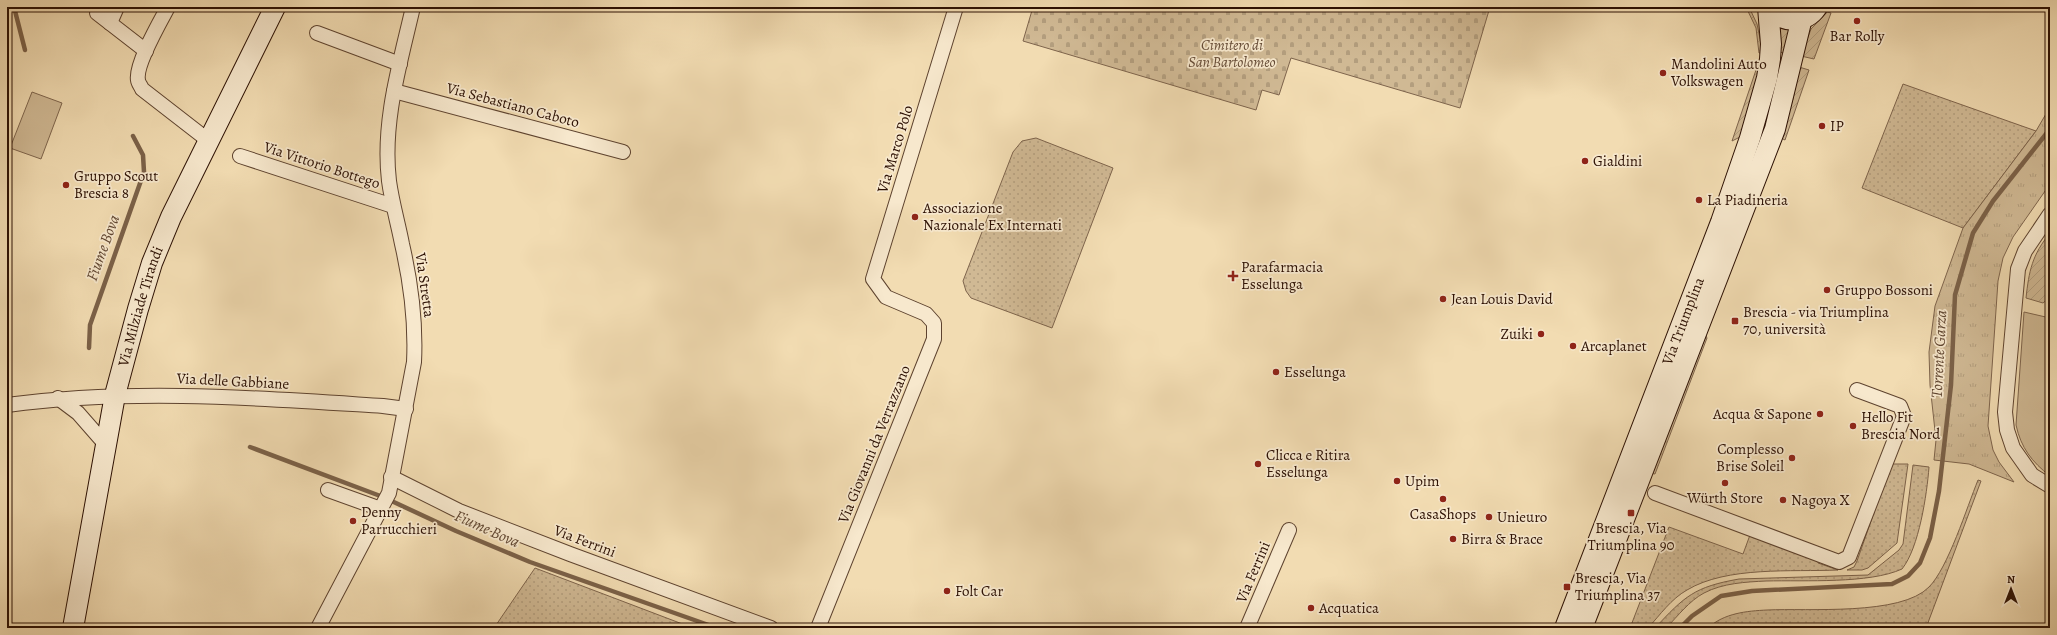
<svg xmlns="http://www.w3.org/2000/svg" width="2057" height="635" font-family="Alegreya,serif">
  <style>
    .grass { fill: url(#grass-dots); stroke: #7e644c }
    .cemetery { fill: url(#cemetery-stones); stroke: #7e644c }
    .park { fill: url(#park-tufts); stroke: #7e644c }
    .garden { fill: url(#garden-furrows); stroke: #7e644c }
    .pitch { fill: #d0b994; stroke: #7e644c }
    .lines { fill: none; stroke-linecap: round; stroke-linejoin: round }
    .stream { stroke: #7b6148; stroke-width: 4.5 }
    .street-casing { stroke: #5e432f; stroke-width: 16 }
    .secondary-casing { stroke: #2c1003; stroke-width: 22 }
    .street { stroke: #f7e8cd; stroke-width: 14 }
    .secondary { stroke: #f7e8cd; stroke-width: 20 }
    .poi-dot { fill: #8f2418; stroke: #f7e8cd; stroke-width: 1.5 }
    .labels { text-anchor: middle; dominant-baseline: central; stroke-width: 3.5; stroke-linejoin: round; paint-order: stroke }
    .poi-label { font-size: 15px; fill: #2c1003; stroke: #f7e8cd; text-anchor: start }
    .park-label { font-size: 15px; font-style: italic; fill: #654b36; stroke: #f7e8cd }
    .street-label { font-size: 15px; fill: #2c1003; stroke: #f7e8cd }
    .water-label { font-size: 16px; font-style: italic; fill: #604631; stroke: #f7e8cd }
  </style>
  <defs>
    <pattern id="grass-dots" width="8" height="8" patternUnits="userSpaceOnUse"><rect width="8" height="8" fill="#d0b994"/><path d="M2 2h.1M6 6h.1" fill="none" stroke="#b39e7e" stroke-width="1.8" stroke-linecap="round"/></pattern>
    <pattern id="cemetery-stones" width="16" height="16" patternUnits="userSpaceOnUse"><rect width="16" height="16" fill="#d0b994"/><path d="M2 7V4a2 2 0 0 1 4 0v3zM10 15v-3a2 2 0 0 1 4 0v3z" fill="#b39e7e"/></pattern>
    <pattern id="park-tufts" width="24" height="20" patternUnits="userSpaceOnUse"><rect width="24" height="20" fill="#d0b994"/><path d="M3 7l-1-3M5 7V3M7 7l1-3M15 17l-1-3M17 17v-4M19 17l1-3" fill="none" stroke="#b39e7e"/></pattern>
    <pattern id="garden-furrows" width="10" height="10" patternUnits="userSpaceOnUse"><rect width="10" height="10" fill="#d0b994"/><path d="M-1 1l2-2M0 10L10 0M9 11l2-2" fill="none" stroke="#b39e7e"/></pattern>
  </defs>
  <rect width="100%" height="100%" fill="#f2dcb2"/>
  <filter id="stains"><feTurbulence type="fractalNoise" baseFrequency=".005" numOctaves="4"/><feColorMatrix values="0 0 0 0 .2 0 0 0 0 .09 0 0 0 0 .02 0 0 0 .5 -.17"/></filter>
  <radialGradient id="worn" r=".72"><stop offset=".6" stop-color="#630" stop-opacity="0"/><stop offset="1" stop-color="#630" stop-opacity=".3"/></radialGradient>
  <g class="grass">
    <polygon points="1903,84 2036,131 1963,228 1862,188"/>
    <polygon points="1036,138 1113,168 1052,328 971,298 966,291 963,281 1013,152 1022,141"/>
    <polygon points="1706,336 1707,338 1655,474 1649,473"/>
    <polygon points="1891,464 1908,464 1897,543 1868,568 1862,570 1847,570 1854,567 1857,561"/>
    <path d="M1913,465l16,2c-2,27 -10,81 -27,102 -33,15 -97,11 -136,12 -20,1 -43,2 -62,12 -15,8 -26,23 -38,35h-11c30,-32 39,-41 84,-49l129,-4 31,-25 4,-6z"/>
    <path d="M1978,480l3,1 -55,147h-218c16,-15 39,-17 59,-18 41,-2 134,6 162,-23 19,-19 38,-80 49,-107z"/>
    <path d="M1669,527l74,27 7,-19 68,25v3l20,7c-46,2 -111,-4 -151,20 -16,9 -27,25 -39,38h-18z"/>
    <polygon points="535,568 693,628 494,628"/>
  </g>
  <polygon class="cemetery" points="1033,7 1490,7 1460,108 1291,58 1279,95 1262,90 1256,110 1023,41"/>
  <polygon class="park" points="2050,107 2050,184 2013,237 2003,258 1998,281 1988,426 1993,450 1999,462 2014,482 1969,464 1934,460 1936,440 1930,385 1929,352 1935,306 1963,228 2036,131"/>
  <g class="garden">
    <polygon points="1746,7 1749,7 1757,24 1763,53 1759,53 1756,28"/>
    <polygon points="1827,12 1831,13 1814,59 1801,56 1811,29"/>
    <polygon points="1780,25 1791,28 1784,53 1779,52"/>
    <polygon points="1758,64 1762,64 1740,137 1732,141"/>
    <polygon points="1799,67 1809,70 1785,140 1781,138 1793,99"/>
    <path d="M2050,233v64l-7,6 -17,-5c3,-27 6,-43 24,-65z"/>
  </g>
  <g class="pitch">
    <polygon points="32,92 62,103 41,159 10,148"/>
    <path d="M2024,312l26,6v158c-18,-14 -29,-28 -34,-51z"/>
  </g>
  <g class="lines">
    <g class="stream">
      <polyline points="14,7 25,50"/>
      <polyline points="89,348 90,325 144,172 143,155 133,136"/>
      <polyline points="250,447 383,497 456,531 530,562 717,628"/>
      <polyline points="1680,628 1692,616 1721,596 1752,591 1892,584 1908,576 1920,563 1930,538 1939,491 1951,385 1955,295 1973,233 1993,201 2050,129"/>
    </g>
    <defs>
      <g id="street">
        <path d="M168,7c-8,15 -33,58 -30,73 0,3 3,6 4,9l67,52"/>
        <polyline points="97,13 146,51"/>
        <polyline points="110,23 117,7"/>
        <polyline points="317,33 400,64"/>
        <polyline points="394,91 623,152"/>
        <polyline points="240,156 393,206"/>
        <polyline points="2050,214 2025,251 2018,269 2005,412 2007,430 2013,448 2032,475 2050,486"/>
        <polyline points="58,398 78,413 106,445"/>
        <path d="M7,405c125,-17 251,-7 376,1l23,3"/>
        <polyline points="391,477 459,511 570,554 771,628"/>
        <polyline points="328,490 381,509"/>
        <polyline points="1655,493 1839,562 1849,557 1904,416 1900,406 1857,390"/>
        <path d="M318,628l71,-135 25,-131c2,-40 -3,-79 -12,-118 -4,-21 -10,-41 -13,-63 -7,-59 11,-117 24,-174"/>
        <polyline points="818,628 934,339 934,323 926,314 886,297 873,279 956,7"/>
        <polyline points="1247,628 1289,530"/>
      </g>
      <g id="secondary">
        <path d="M1768,7c13,16 37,18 49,0"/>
        <path id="s1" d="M73,628l42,-233 23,-86 14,-46 19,-46 104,-210"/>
        <path id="s2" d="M1565,628l156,-406 29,-84 17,-60 3,-19 1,-15 -3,-37"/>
        <polyline points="1582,628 1775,129 1802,18"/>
      </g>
    </defs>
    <use href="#street" class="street-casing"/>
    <use href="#secondary" class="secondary-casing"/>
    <use href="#street" class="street"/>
    <use href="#secondary" class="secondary"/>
  </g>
  <g class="poi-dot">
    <circle cx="1857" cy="21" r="4"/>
    <circle cx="1663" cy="73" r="4"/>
    <circle cx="1822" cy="126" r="4"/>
    <circle cx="1585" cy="161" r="4"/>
    <circle cx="66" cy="185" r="4"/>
    <circle cx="1699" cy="200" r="4"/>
    <circle cx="915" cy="217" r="4"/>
    <path d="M1231 270h4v4h4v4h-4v4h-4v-4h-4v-4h4z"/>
    <circle cx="1827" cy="290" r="4"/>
    <circle cx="1443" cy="299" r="4"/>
    <rect x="1731" y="317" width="8" height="8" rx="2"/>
    <circle cx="1541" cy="334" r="4"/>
    <circle cx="1573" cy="346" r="4"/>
    <circle cx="1276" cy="372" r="4"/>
    <circle cx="1820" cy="414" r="4"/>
    <circle cx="1853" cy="426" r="4"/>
    <circle cx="1792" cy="458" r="4"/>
    <circle cx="1258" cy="464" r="4"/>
    <circle cx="1397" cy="481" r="4"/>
    <circle cx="1725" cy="483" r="4"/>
    <circle cx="1443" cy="499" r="4"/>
    <circle cx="1783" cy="500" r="4"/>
    <rect x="1627" y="509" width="8" height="8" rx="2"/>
    <circle cx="1489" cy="517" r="4"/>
    <circle cx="353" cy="521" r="4"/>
    <circle cx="1453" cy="539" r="4"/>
    <rect x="1563" y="583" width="8" height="8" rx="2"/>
    <circle cx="947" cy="591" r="4"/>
    <circle cx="1311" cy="608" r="4"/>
  </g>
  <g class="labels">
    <g class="poi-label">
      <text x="1857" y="36" text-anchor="middle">Bar Rolly</text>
      <text x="1671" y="64">Mandolini Auto<tspan x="1671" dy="17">Volkswagen</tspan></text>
      <text x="1830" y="126">IP</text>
      <text x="1593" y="161">Gialdini</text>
      <text x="74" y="176">Gruppo Scout<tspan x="74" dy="17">Brescia 8</tspan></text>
      <text x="1707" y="200">La Piadineria</text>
      <text x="923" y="208">Associazione<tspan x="923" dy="17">Nazionale Ex Internati</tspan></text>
      <text x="1241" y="267">Parafarmacia<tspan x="1241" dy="17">Esselunga</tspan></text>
      <text x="1835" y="290">Gruppo Bossoni</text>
      <text x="1451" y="299">Jean Louis David</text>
      <text x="1743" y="312">Brescia - via Triumplina<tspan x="1743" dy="17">70, università</tspan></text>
      <text x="1533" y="334" text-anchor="end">Zuiki</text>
      <text x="1581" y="346">Arcaplanet</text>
      <text x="1284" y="372">Esselunga</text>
      <text x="1812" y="414" text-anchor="end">Acqua &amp; Sapone</text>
      <text x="1861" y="417">Hello Fit<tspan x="1861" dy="17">Brescia Nord</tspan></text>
      <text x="1784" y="449" text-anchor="end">Complesso<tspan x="1784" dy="17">Brise Soleil</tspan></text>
      <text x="1266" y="455">Clicca e Ritira<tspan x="1266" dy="17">Esselunga</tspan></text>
      <text x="1405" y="481">Upim</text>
      <text x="1725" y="498" text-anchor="middle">Würth Store</text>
      <text x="1791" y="500">Nagoya X</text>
      <text x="361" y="512">Denny<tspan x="361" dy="17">Parrucchieri</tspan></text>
      <text x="1443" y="514" text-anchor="middle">CasaShops</text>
      <text x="1497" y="517">Unieuro</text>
      <text x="1631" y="528" text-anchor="middle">Brescia, Via<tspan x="1631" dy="17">Triumplina 90</tspan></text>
      <text x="1461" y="539">Birra &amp; Brace</text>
      <text x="1575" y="578">Brescia, Via<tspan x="1575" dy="17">Triumplina 37</tspan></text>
      <text x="955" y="591">Folt Car</text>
      <text x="1319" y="608">Acquatica</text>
    </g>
    <g class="park-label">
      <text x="1232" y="45">Cimitero di<tspan x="1232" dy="17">San Bartolomeo</tspan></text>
    </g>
    <g class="street-label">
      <text transform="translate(513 105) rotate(15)">Via Sebastiano Caboto</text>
      <text transform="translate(895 149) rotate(-73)">Via Marco Polo</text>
      <text transform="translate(322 165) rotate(18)">Via Vittorio Bottego</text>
      <text transform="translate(425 285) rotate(82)">Via Stretta</text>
      <text stroke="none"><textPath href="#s1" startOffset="329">Via Milziade Tirandi</textPath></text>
      <text stroke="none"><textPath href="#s2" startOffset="329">Via Triumplina</textPath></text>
      <text transform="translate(233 381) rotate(3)">Via delle Gabbiane</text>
      <text transform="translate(874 444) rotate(-68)">Via Giovanni da Verrazzano</text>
      <text transform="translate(585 541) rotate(21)">Via Ferrini</text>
      <text transform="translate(1253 572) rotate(-67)">Via Ferrini</text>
    </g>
    <g class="water-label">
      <text transform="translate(103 248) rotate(-70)">Fiume Bova</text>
      <text transform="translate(1939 354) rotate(-87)">Torrente Garza</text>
      <text transform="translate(487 529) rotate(24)">Fiume Bova</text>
    </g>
  </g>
  <rect width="2057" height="635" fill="none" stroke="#f2dcb2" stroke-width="24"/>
  <rect x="8" y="8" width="2041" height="619" fill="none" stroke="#2c1003" stroke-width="2"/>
  <rect x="12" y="12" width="2033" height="611" fill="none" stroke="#2c1003"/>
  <g transform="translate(2011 589)" stroke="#f7e8cd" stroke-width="3" paint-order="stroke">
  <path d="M0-3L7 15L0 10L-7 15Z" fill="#2c1003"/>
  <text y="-6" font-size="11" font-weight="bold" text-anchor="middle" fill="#2c1003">N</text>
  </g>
  <rect width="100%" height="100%" filter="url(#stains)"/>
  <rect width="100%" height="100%" fill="url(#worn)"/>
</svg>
